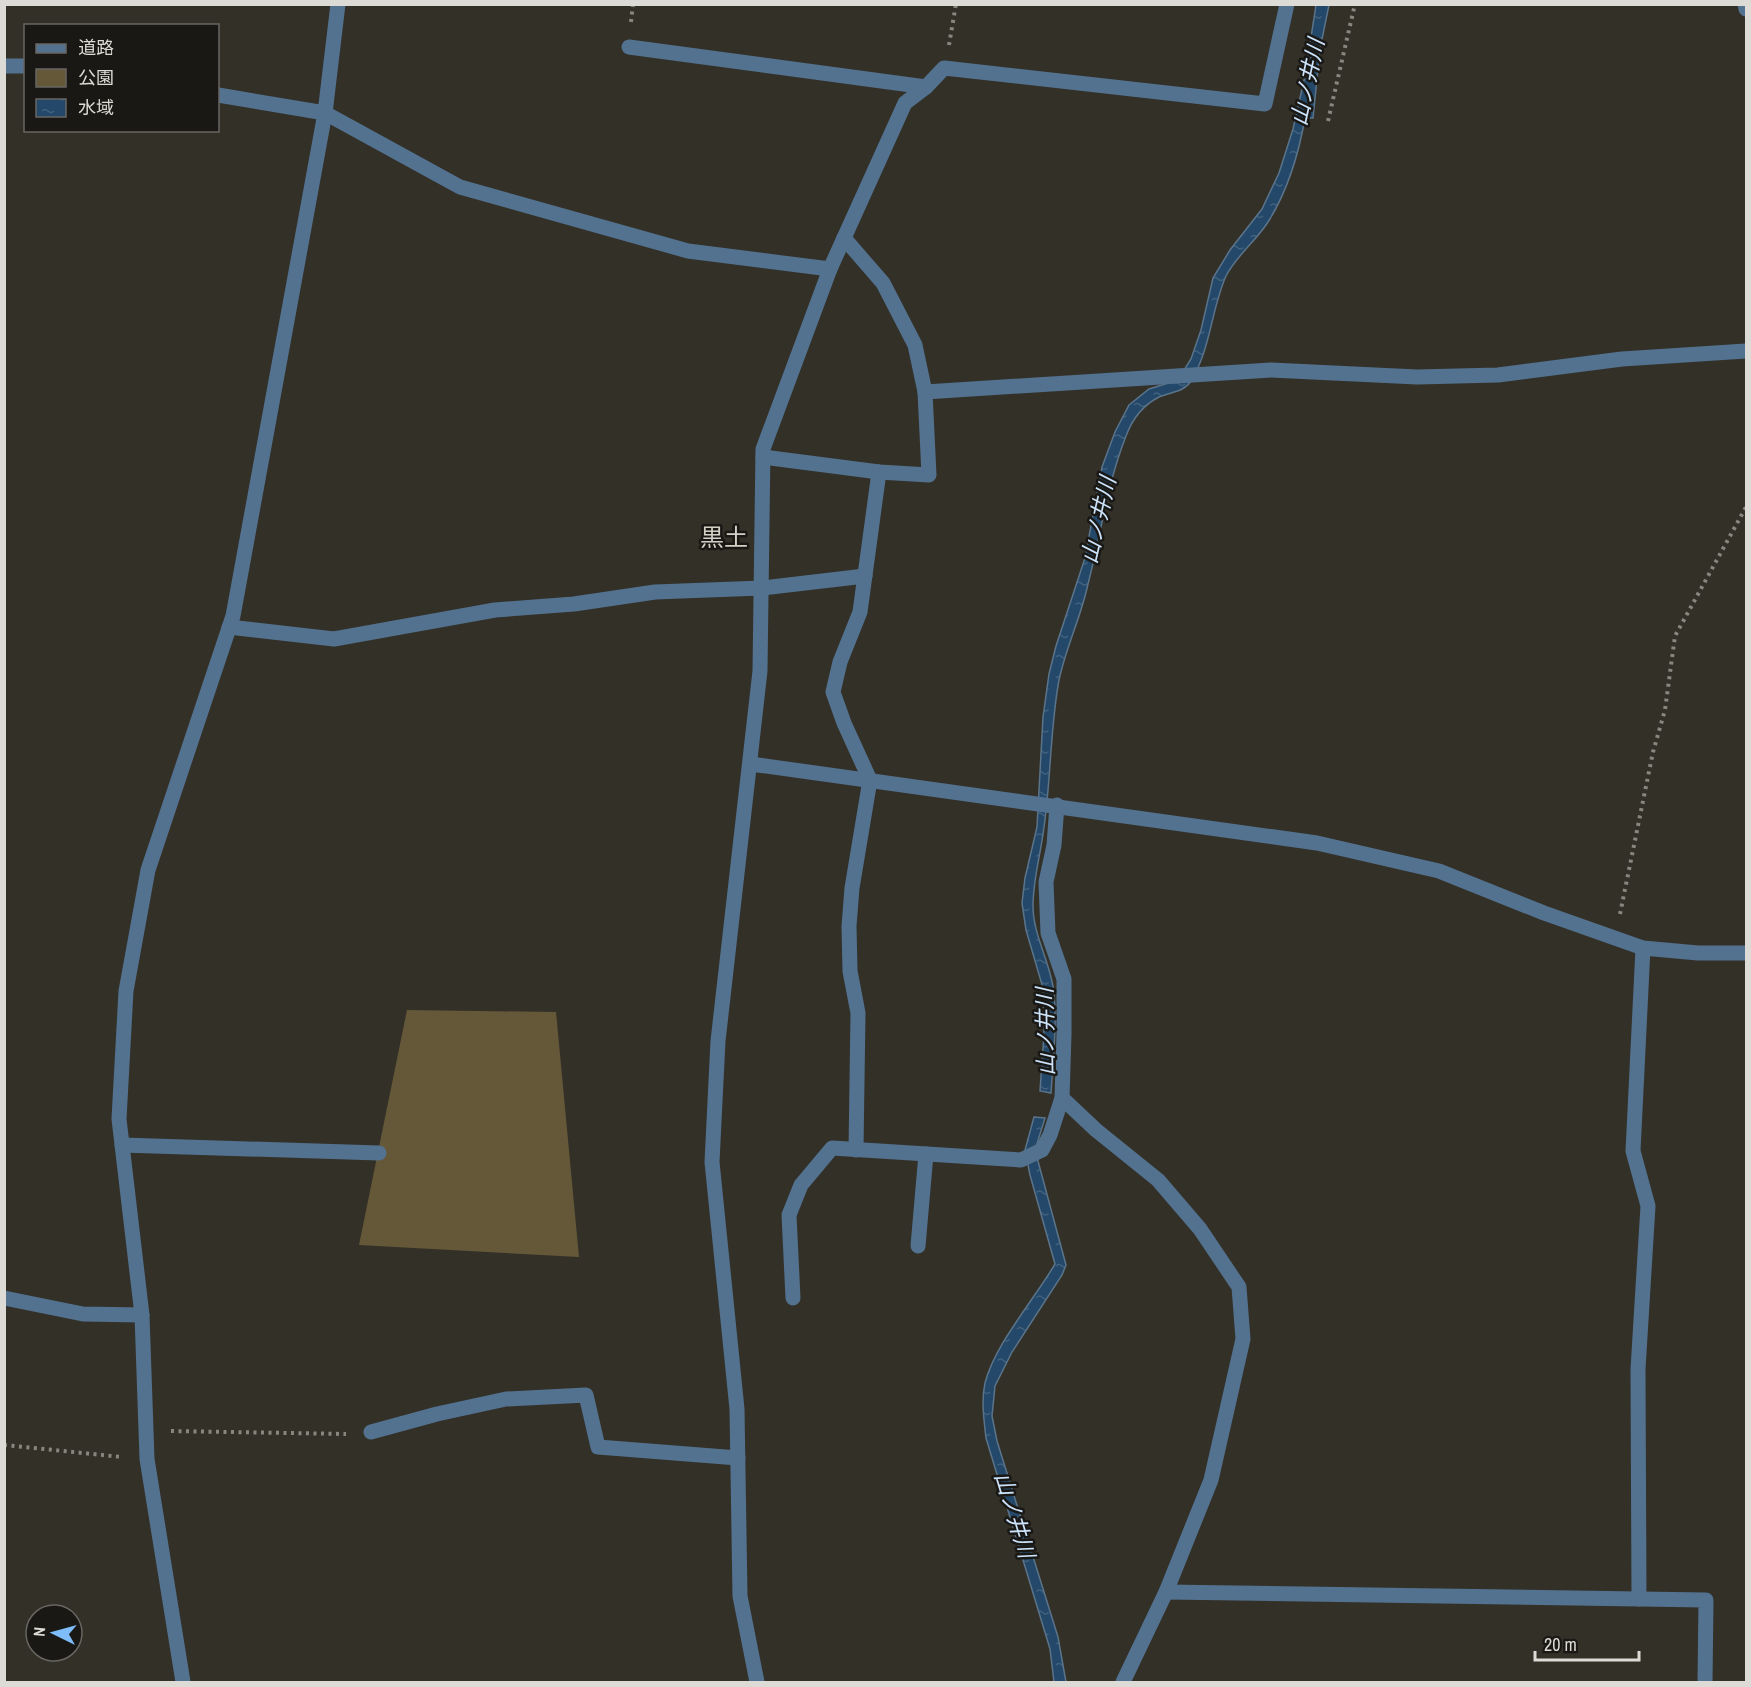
<svg xmlns="http://www.w3.org/2000/svg" width="1751" height="1687" font-family="'Archivo Narrow','Noto Sans JP',sans-serif">
  <style>
    .park { fill: #655839 }
    .water { fill: url(#water-ripples); stroke: #5b748a; stroke-width: 1.5 }
    .lines { fill: none; stroke-linecap: round; stroke-linejoin: round }
    .path { stroke: #88867f; stroke-width: 4; stroke-dasharray: 3 4.5; stroke-linecap: butt }
    .minor { stroke: #537290; stroke-width: 15 }
    .labels { text-anchor: middle; dominant-baseline: central; stroke-width: 5; stroke-linejoin: round; paint-order: stroke }
    .water-label { font-size: 22px; font-style: italic; fill: #cce3fa; stroke: #1a1815 }
    .quarter-label { font-size: 24px; fill: #d3cfc4; stroke: #1a1815 }
  </style>
  <defs>
    <pattern id="water-ripples" width="26" height="14" patternUnits="userSpaceOnUse" patternTransform="scale(1.5)"><rect width="26" height="14" fill="#234869"/><path d="M2 4q2-2 4 0t4 0M15 11q2-2 4 0t4 0" fill="none" stroke="#42627e"/></pattern>
  </defs>
  <rect width="100%" height="100%" fill="#333028"/>
  <polygon class="park" points="407,1010 556,1012 579,1257 359,1245"/>
  <g class="water">
    <path d="M1316,5h13l-9,44 -7,69h-8c-6,34 -18,74 -37,104 -12,19 -32,34 -42,54 -15,34 -15,72 -35,105 -7,11 -20,11 -32,16 -16,8 -27,23 -33,39 -19,48 -25,98 -38,148 -7,33 -22,63 -29,96 -9,49 -8,99 -15,147 -3,26 -11,52 -11,79 0,30 18,57 21,87 3,33 -1,67 -3,100l-11,-2 4,-57 -1,-46 -17,-58 -4,-27 3,-25 12,-51 6,-110 6,-43 7,-28 29,-88 17,-91 13,-35 14,-27 20,-16 29,-9 13,-21 10,-29 12,-52 17,-28 32,-41 17,-36 14,-44 12,-53z"/>
    <path d="M1034,1117l11,1 -10,32 31,115 -4,10 -50,77 -17,34 -3,30 5,25 61,196 8,45h-12l-4,-33 -64,-211c-2,-18 -5,-37 -1,-55 10,-39 49,-83 70,-119l-25,-89 -5,-25z"/>
  </g>
  <g class="lines">
    <g class="path">
      <polyline points="631,22 633,4"/>
      <polyline points="949,45 956,4"/>
      <polyline points="1328,121 1355,4"/>
      <polyline points="1620,914 1653,752 1665,710 1675,636 1746,507"/>
      <polyline points="171,1431 346,1434"/>
      <polyline points="4,1445 122,1457"/>
    </g>
    <g class="minor">
      <polyline points="1745,4 1746,9"/>
      <polyline points="629,47 926,87"/>
      <polyline points="4,66 26,66"/>
      <polyline points="218,95 325,113 460,187 688,251 830,269"/>
      <polyline points="844,238 883,283 915,345 925,392 1271,370 1417,377 1498,375 1622,359 1746,351"/>
      <polyline points="763,457 879,472 929,475 925,392"/>
      <polyline points="229,627 334,639 495,610 574,604 655,592 762,588 865,576"/>
      <polyline points="751,764 1317,843 1439,871 1544,913 1643,948 1698,953 1746,953"/>
      <polyline points="1062,1098 1096,1130 1158,1180 1200,1229 1239,1287 1243,1339 1211,1480 1166,1592 1123,1682"/>
      <polyline points="122,1145 379,1153"/>
      <polyline points="856,1150 858,1013 850,971 849,926 852,888 870,780 844,723 833,692 840,662 860,612 879,472"/>
      <polyline points="918,1246 926,1154"/>
      <polyline points="4,1298 83,1314 142,1315"/>
      <polyline points="793,1298 789,1215 801,1185 832,1148 1021,1160 1042,1150 1050,1135 1062,1098 1064,1034 1064,979 1048,933 1046,882 1054,845 1057,805"/>
      <polyline points="371,1432 437,1414 506,1399 586,1395 598,1447 738,1458"/>
      <polyline points="1166,1592 1706,1600 1705,1682"/>
      <polyline points="1639,1599 1638,1369 1648,1206 1633,1151 1643,948"/>
      <polyline points="183,1682 147,1459 142,1315 119,1119 126,991 148,870 233,616 325,113 338,4"/>
      <polyline points="757,1682 740,1596 737,1409 712,1162 718,1041 760,671 763,449 830,269 905,103 926,87 944,68 1265,104 1287,4"/>
    </g>
  </g>
  <g class="labels">
    <g class="water-label">
      <text transform="translate(1307 82) rotate(-78)">山ノ井川</text>
      <text transform="translate(1098 520) rotate(-77)">山ノ井川</text>
      <text transform="translate(1045 1032) rotate(-91)">山ノ井川</text>
      <text transform="translate(1015 1515) rotate(73)">山ノ井川</text>
    </g>
    <g class="quarter-label">
      <text x="724" y="537">黒土</text>
    </g>
  </g>
  <rect width="1751" height="1687" fill="none" stroke="#dddbd6" stroke-width="12"/>
  <rect x="24" y="24" width="195" height="108" fill="#1a1815" stroke="#686662" stroke-width="1.5"/>
  <rect x="36" y="44" width="30" height="9" fill="#537290" stroke="#686662" stroke-width="1.5"/>
  <text x="78" y="54" font-size="18" fill="#dddbd6">道路</text>
  <rect x="36" y="69" width="30" height="18" fill="#655839" stroke="#686662" stroke-width="1.5"/>
  <text x="78" y="84" font-size="18" fill="#dddbd6">公園</text>
  <rect x="36" y="99" width="30" height="18" fill="url(#water-ripples)" stroke="#686662" stroke-width="1.5"/>
  <text x="78" y="114" font-size="18" fill="#dddbd6">水域</text>
  <g transform="translate(54 1633) rotate(275)"><circle r="28" fill="#1a1815" stroke="#686662" stroke-width="1.5"/>
  <path d="M0-4.5L10 22L0 15L-10 22Z" fill="#7ebdf9"/>
  <text y="-9" font-size="16" font-weight="bold" text-anchor="middle" fill="#dddbd6">N</text>
  </g>
  <path d="M1535 1651v9h104v-9" fill="none" stroke="#dddbd6" stroke-width="3"/>
  <text x="1544" y="1651" font-size="18" fill="#dddbd6" stroke="#1a1815" stroke-width="4.5" paint-order="stroke">20 m</text>
</svg>
